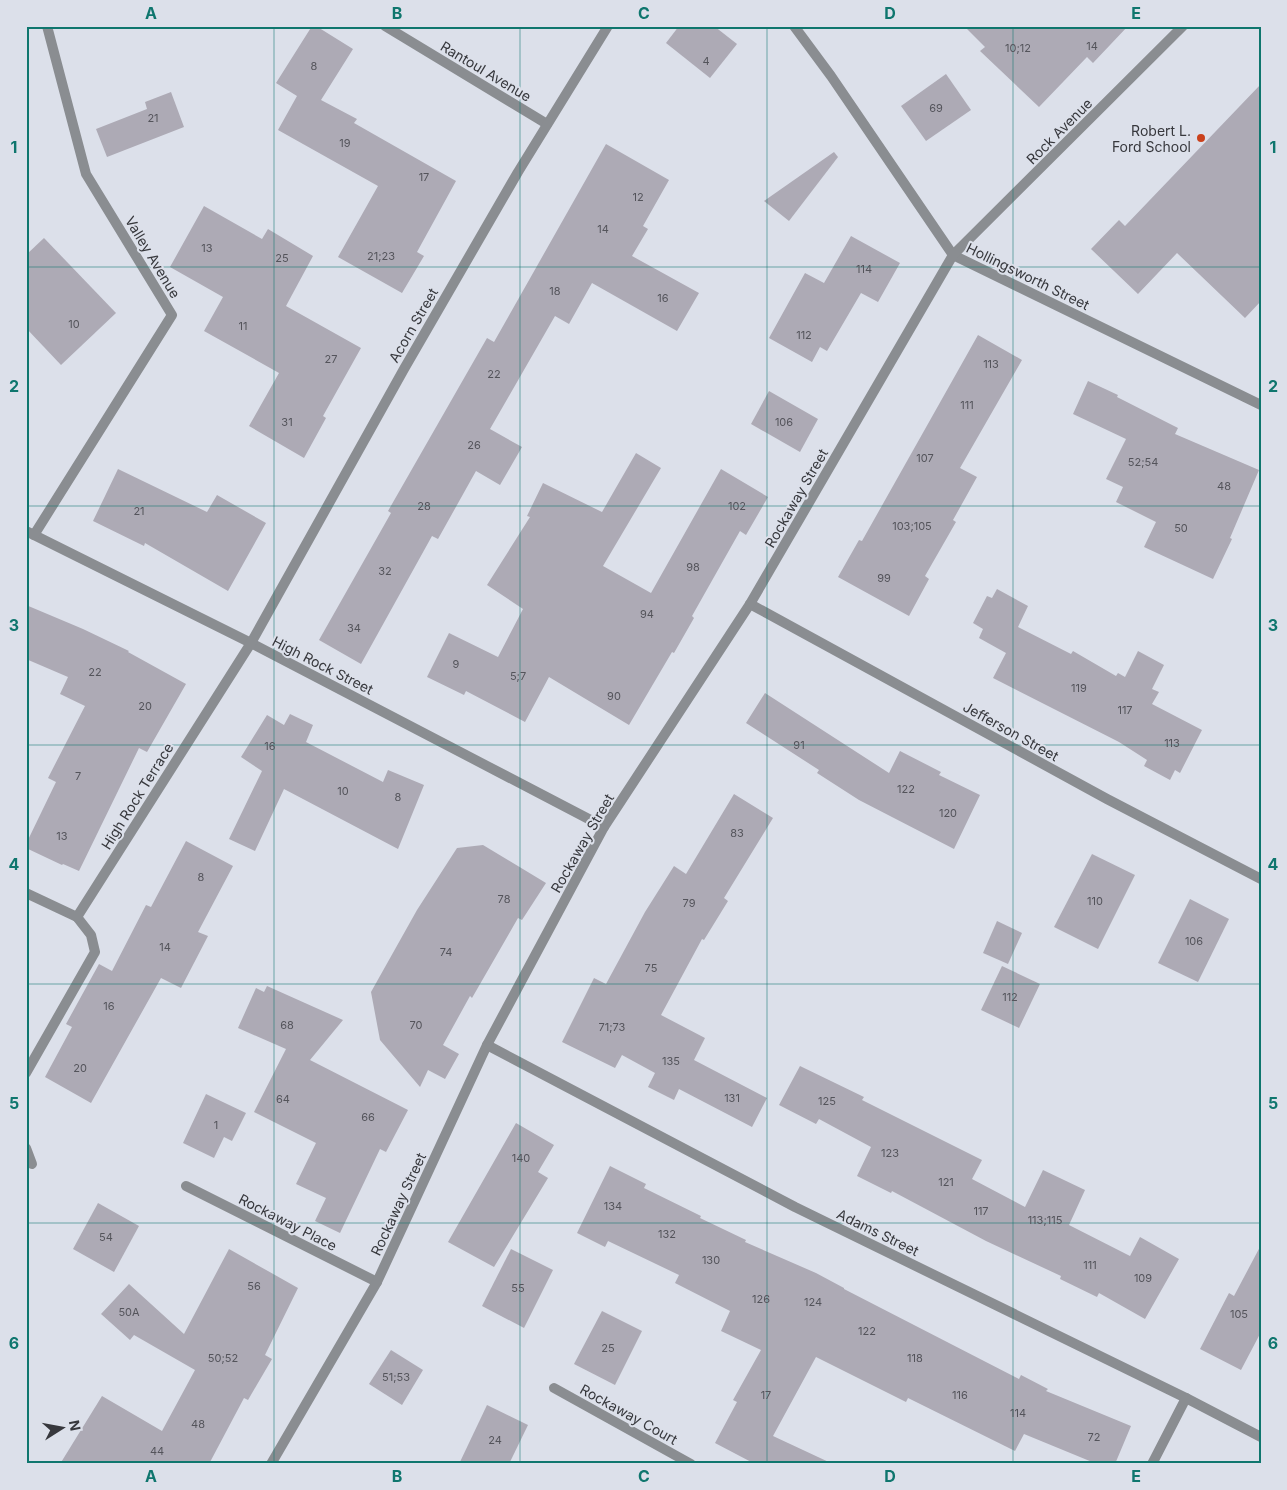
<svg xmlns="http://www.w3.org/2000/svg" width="1287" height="1490" font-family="Inter,sans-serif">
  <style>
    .building { fill: #adaab5 }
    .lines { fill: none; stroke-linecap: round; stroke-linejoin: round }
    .service { stroke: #8a8d91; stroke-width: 10 }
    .minor { stroke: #8a8d91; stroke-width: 10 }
    .grid { fill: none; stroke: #0f766e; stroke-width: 1; stroke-opacity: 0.55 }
    .poi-dot { fill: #ca411c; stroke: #dce0ea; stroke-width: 2 }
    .labels { text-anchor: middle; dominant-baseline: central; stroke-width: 4; stroke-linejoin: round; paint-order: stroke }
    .number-label { font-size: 11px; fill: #54545b }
    .street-label { font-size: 14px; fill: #37383d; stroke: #dce0ea }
    .poi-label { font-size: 14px; fill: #37383d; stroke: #dce0ea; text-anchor: end }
    .neatline { fill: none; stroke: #0f766e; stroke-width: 2 }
    .grid-label { font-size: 16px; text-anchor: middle; font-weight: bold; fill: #0f766e }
  </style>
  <rect width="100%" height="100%" fill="#dce0ea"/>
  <g class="building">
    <polygon points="312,26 316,26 353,49 321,100 357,119 354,123 456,181 417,252 424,256 402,293 338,257 378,186 278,130 297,96 276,83"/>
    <polygon points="679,26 714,26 737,44 710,78 666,43"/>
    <polygon points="964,26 1128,26 1093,63 1087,57 1039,107 980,51 985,47"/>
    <polygon points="946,74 971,110 926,141 901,106"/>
    <polygon points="1261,84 1261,301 1245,318 1177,253 1138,294 1091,249 1119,220 1125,226"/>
    <polygon points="171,92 184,127 107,157 96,129 147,109 145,102"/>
    <polygon points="606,144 669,180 643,226 648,229 632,256 699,293 677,331 592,283 569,324 555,316 490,429 522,447 500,485 476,471 438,539 432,536 361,664 319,640 391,513 388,511 487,338 494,342"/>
    <polygon points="834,152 838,157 789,221 764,201"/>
    <polygon points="204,206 262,239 268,229 313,256 286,306 361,348 323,416 326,418 304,458 249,426 279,373 204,331 223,297 170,267"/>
    <polygon points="851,236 900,263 878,302 861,293 827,351 820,347 812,362 769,338 805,273 824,283"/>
    <polygon points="44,238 116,313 61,365 26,328 26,255"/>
    <polygon points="978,335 1022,360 960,468 977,477 953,520 956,522 925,576 929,579 909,616 838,577 859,540 862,541"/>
    <polygon points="1088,381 1118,395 1117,397 1178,428 1175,434 1259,470 1230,538 1232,539 1213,579 1144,547 1156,522 1116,502 1123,487 1106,479 1126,439 1073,414"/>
    <polygon points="769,391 818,419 800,452 751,424"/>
    <polygon points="636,453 661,468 603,566 651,593 721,469 768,497 746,535 740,531 692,616 694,618 674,653 672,652 629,725 549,677 525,722 466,691 464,695 427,677 449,633 498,657 523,609 487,585 530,517 527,516 543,483 602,512"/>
    <polygon points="118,469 207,512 217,495 266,523 228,591 145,543 144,546 93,521"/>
    <polygon points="997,589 1028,606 1018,627 1071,654 1073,651 1116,676 1118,673 1125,677 1138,651 1164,665 1152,689 1159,692 1152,704 1202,730 1180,773 1175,770 1170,780 1144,766 1147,760 1119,742 993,678 1006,653 979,638 983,629 973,623 987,596 992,598"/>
    <polygon points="26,605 83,629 129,651 128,652 186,684 147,752 139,748 79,871 63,864 62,865 26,848 26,844 56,782 48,778 85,706 60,694 68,677 26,659"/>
    <polygon points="765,693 889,773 900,751 941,772 939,775 980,795 954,849 859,800 817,773 819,770 746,723"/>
    <polygon points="290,714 313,725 306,742 383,782 388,770 424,785 398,849 284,789 255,851 229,839 262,771 241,757 267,715 284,725"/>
    <polygon points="734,794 773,818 724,898 728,901 704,940 702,939 661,1015 705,1038 694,1060 767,1098 752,1127 679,1089 674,1100 648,1087 655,1073 622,1055 615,1068 562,1042 594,978 606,984 645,912 674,866 686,874"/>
    <polygon points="186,841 233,866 198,932 208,936 181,988 161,978 91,1103 45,1077 72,1027 66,1024 99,964 112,971 146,905 151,907"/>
    <polygon points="483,845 546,883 522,920 518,918 472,998 470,996 443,1045 459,1054 445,1079 428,1070 420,1087 380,1040 371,992 417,910 457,848"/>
    <polygon points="1092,854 1135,875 1098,949 1054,927"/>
    <polygon points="1190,899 1229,919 1198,982 1158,963"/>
    <polygon points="997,921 1022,933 1008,964 983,953"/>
    <polygon points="1002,966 1040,984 1019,1028 981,1010"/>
    <polygon points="267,986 343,1020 310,1060 408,1110 386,1152 380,1149 340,1233 315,1221 326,1198 296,1184 316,1143 254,1112 286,1049 238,1028 256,988 264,992"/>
    <polygon points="800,1066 864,1097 862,1100 982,1160 972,1179 1025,1207 1043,1170 1085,1190 1069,1225 1130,1256 1140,1237 1179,1259 1145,1319 1099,1293 1097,1297 1060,1279 1061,1276 986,1241 892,1191 891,1193 857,1176 871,1147 819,1119 816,1124 779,1105"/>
    <polygon points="206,1094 246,1113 232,1141 224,1137 214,1158 183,1143"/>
    <polygon points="516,1123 554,1145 538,1172 548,1178 494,1267 448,1242"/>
    <polygon points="610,1166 646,1184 644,1188 701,1216 700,1218 746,1240 745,1242 816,1273 844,1288 844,1289 1019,1379 1021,1375 1048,1389 1046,1391 1131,1426 1115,1464 1097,1464 1024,1434 1015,1451 908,1398 906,1402 816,1357 773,1436 833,1464 755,1464 715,1443 737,1402 733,1400 761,1350 721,1331 730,1311 675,1283 679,1275 608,1241 605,1247 577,1233"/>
    <polygon points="98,1203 139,1226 114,1272 73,1249"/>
    <polygon points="1261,1245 1261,1332 1241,1370 1200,1349 1229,1293 1234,1296"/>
    <polygon points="229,1249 298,1288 265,1355 272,1359 248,1400 244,1398 209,1464 60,1464 102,1396 162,1431 195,1370 134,1335 130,1340 101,1314 129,1284 184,1334"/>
    <polygon points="511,1249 553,1270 524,1328 482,1306"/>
    <polygon points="602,1311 642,1331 615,1385 574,1364"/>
    <polygon points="391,1350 423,1370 402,1405 369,1384"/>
    <polygon points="487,1405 528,1425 509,1464 459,1464"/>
  </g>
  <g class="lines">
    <g class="service">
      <polyline points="26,1073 95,952 91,935 77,917"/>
      <polyline points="26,1148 32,1164"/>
    </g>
    <g class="minor">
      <polyline points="385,26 547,124"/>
      <polyline points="794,26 831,76 953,255 1261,405"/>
      <polyline points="26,531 251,643 604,827"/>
      <polyline points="34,535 172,315 86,174 47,26"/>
      <polyline points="750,604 1107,799 1261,879"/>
      <polyline points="26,893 77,917 251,643 404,369 518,172 608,26"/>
      <polyline points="487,1045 795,1207 1186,1398 1261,1437"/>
      <polyline points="186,1186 377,1282"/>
      <polyline points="554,1388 691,1464"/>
      <polyline points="271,1464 377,1282 487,1045 604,827 750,604 953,255 1183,26"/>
      <polyline points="1152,1464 1186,1398"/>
    </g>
  </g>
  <path class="grid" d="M274,26v1438M520,26v1438M767,26v1438M1013,26v1438M26,267h1235M26,506h1235M26,745h1235M26,984h1235M26,1223h1235"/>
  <circle class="poi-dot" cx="1201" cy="138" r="5"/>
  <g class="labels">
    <g class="number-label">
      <text x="1092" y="46">14</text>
      <text x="1018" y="48">10;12</text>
      <text x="706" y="61">4</text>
      <text x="314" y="66">8</text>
      <text x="936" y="108">69</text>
      <text x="153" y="118">21</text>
      <text x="345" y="143">19</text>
      <text x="424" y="177">17</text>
      <text x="638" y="197">12</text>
      <text x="603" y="229">14</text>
      <text x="207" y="248">13</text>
      <text x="381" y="256">21;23</text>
      <text x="282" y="258">25</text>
      <text x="864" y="269">114</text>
      <text x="555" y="291">18</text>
      <text x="663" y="298">16</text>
      <text x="74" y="324">10</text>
      <text x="243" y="326">11</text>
      <text x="804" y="335">112</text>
      <text x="331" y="359">27</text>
      <text x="991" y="364">113</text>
      <text x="494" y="374">22</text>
      <text x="967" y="405">111</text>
      <text x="287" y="422">31</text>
      <text x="784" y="422">106</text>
      <text x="474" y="445">26</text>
      <text x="925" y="458">107</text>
      <text x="1143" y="462">52;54</text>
      <text x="1224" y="486">48</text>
      <text x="424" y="506">28</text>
      <text x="737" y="506">102</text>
      <text x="139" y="511">21</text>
      <text x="912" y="526">103;105</text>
      <text x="1181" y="528">50</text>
      <text x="693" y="567">98</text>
      <text x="385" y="571">32</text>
      <text x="884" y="578">99</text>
      <text x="647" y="614">94</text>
      <text x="354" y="628">34</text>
      <text x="456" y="664">9</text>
      <text x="95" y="672">22</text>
      <text x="518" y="676">5;7</text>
      <text x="1079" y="688">119</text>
      <text x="614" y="696">90</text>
      <text x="145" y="706">20</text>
      <text x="1125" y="710">117</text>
      <text x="1172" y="743">113</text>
      <text x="799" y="745">91</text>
      <text x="270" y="746">16</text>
      <text x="78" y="776">7</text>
      <text x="906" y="789">122</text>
      <text x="343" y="791">10</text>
      <text x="398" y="797">8</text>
      <text x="948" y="813">120</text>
      <text x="737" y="833">83</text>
      <text x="62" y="836">13</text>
      <text x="201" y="877">8</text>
      <text x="504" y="899">78</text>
      <text x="1095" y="901">110</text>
      <text x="689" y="903">79</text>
      <text x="1194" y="941">106</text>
      <text x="165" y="947">14</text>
      <text x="446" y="952">74</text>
      <text x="651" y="968">75</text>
      <text x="1010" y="997">112</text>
      <text x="109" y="1006">16</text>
      <text x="287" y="1025">68</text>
      <text x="416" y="1025">70</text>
      <text x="612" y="1027">71;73</text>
      <text x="671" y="1061">135</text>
      <text x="80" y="1068">20</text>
      <text x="732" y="1098">131</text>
      <text x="283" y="1099">64</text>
      <text x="827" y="1101">125</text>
      <text x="368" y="1117">66</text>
      <text x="216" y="1125">1</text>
      <text x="890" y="1153">123</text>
      <text x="521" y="1158">140</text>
      <text x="946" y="1182">121</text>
      <text x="613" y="1206">134</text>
      <text x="981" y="1211">117</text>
      <text x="1045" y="1220">113;115</text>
      <text x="667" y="1234">132</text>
      <text x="106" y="1237">54</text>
      <text x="711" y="1260">130</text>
      <text x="1090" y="1265">111</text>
      <text x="1143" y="1278">109</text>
      <text x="254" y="1286">56</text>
      <text x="518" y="1288">55</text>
      <text x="761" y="1299">126</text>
      <text x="813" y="1302">124</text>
      <text x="129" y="1312">50A</text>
      <text x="1239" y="1314">105</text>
      <text x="867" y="1331">122</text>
      <text x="608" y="1348">25</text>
      <text x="223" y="1358">50;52</text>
      <text x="915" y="1358">118</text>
      <text x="396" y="1377">51;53</text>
      <text x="766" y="1395">17</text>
      <text x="960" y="1395">116</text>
      <text x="1018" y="1413">114</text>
      <text x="198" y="1424">48</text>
      <text x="1094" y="1437">72</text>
      <text x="495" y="1440">24</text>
      <text x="157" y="1451">44</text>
    </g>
    <g class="street-label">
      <text transform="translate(486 71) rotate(31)">Rantoul Avenue</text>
      <text transform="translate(1059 131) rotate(-45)">Rock Avenue</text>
      <text transform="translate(153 257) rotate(59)">Valley Avenue</text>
      <text transform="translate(1028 276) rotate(26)">Hollingsworth Street</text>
      <text transform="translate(413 325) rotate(-60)">Acorn Street</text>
      <text transform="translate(796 498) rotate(-60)">Rockaway Street</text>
      <text transform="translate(323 665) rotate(27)">High Rock Street</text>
      <text transform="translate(1011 731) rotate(29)">Jefferson Street</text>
      <text transform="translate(137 796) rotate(-58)">High Rock Terrace</text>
      <text transform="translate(582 843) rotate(-60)">Rockaway Street</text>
      <text transform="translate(398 1204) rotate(-65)">Rockaway Street</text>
      <text transform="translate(288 1222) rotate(27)">Rockaway Place</text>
      <text transform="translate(878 1232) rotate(26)">Adams Street</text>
      <text transform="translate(629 1414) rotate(29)">Rockaway Court</text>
    </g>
    <g class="poi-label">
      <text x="1191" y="130">Robert L.<tspan x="1191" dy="16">Ford School</tspan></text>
    </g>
  </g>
  <rect width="1287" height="1490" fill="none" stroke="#dce0ea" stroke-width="55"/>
  <g transform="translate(62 1428) rotate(79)" stroke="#dce0ea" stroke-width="4" paint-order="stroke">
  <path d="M0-4L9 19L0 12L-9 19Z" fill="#37383d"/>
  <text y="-8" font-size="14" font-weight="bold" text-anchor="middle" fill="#37383d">N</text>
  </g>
  <rect x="28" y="28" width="1232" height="1434" class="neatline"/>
  <g class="grid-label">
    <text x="151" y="19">A</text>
    <text x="397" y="19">B</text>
    <text x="644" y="19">C</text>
    <text x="890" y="19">D</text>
    <text x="1136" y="19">E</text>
    <text x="14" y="153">1</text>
    <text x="1273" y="153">1</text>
    <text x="14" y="392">2</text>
    <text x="1273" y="392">2</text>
    <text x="14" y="631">3</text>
    <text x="1273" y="631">3</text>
    <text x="14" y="870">4</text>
    <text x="1273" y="870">4</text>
    <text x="14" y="1109">5</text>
    <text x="1273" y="1109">5</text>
    <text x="14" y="1349">6</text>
    <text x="1273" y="1349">6</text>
    <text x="151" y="1482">A</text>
    <text x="397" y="1482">B</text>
    <text x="644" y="1482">C</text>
    <text x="890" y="1482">D</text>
    <text x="1136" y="1482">E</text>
  </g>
</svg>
